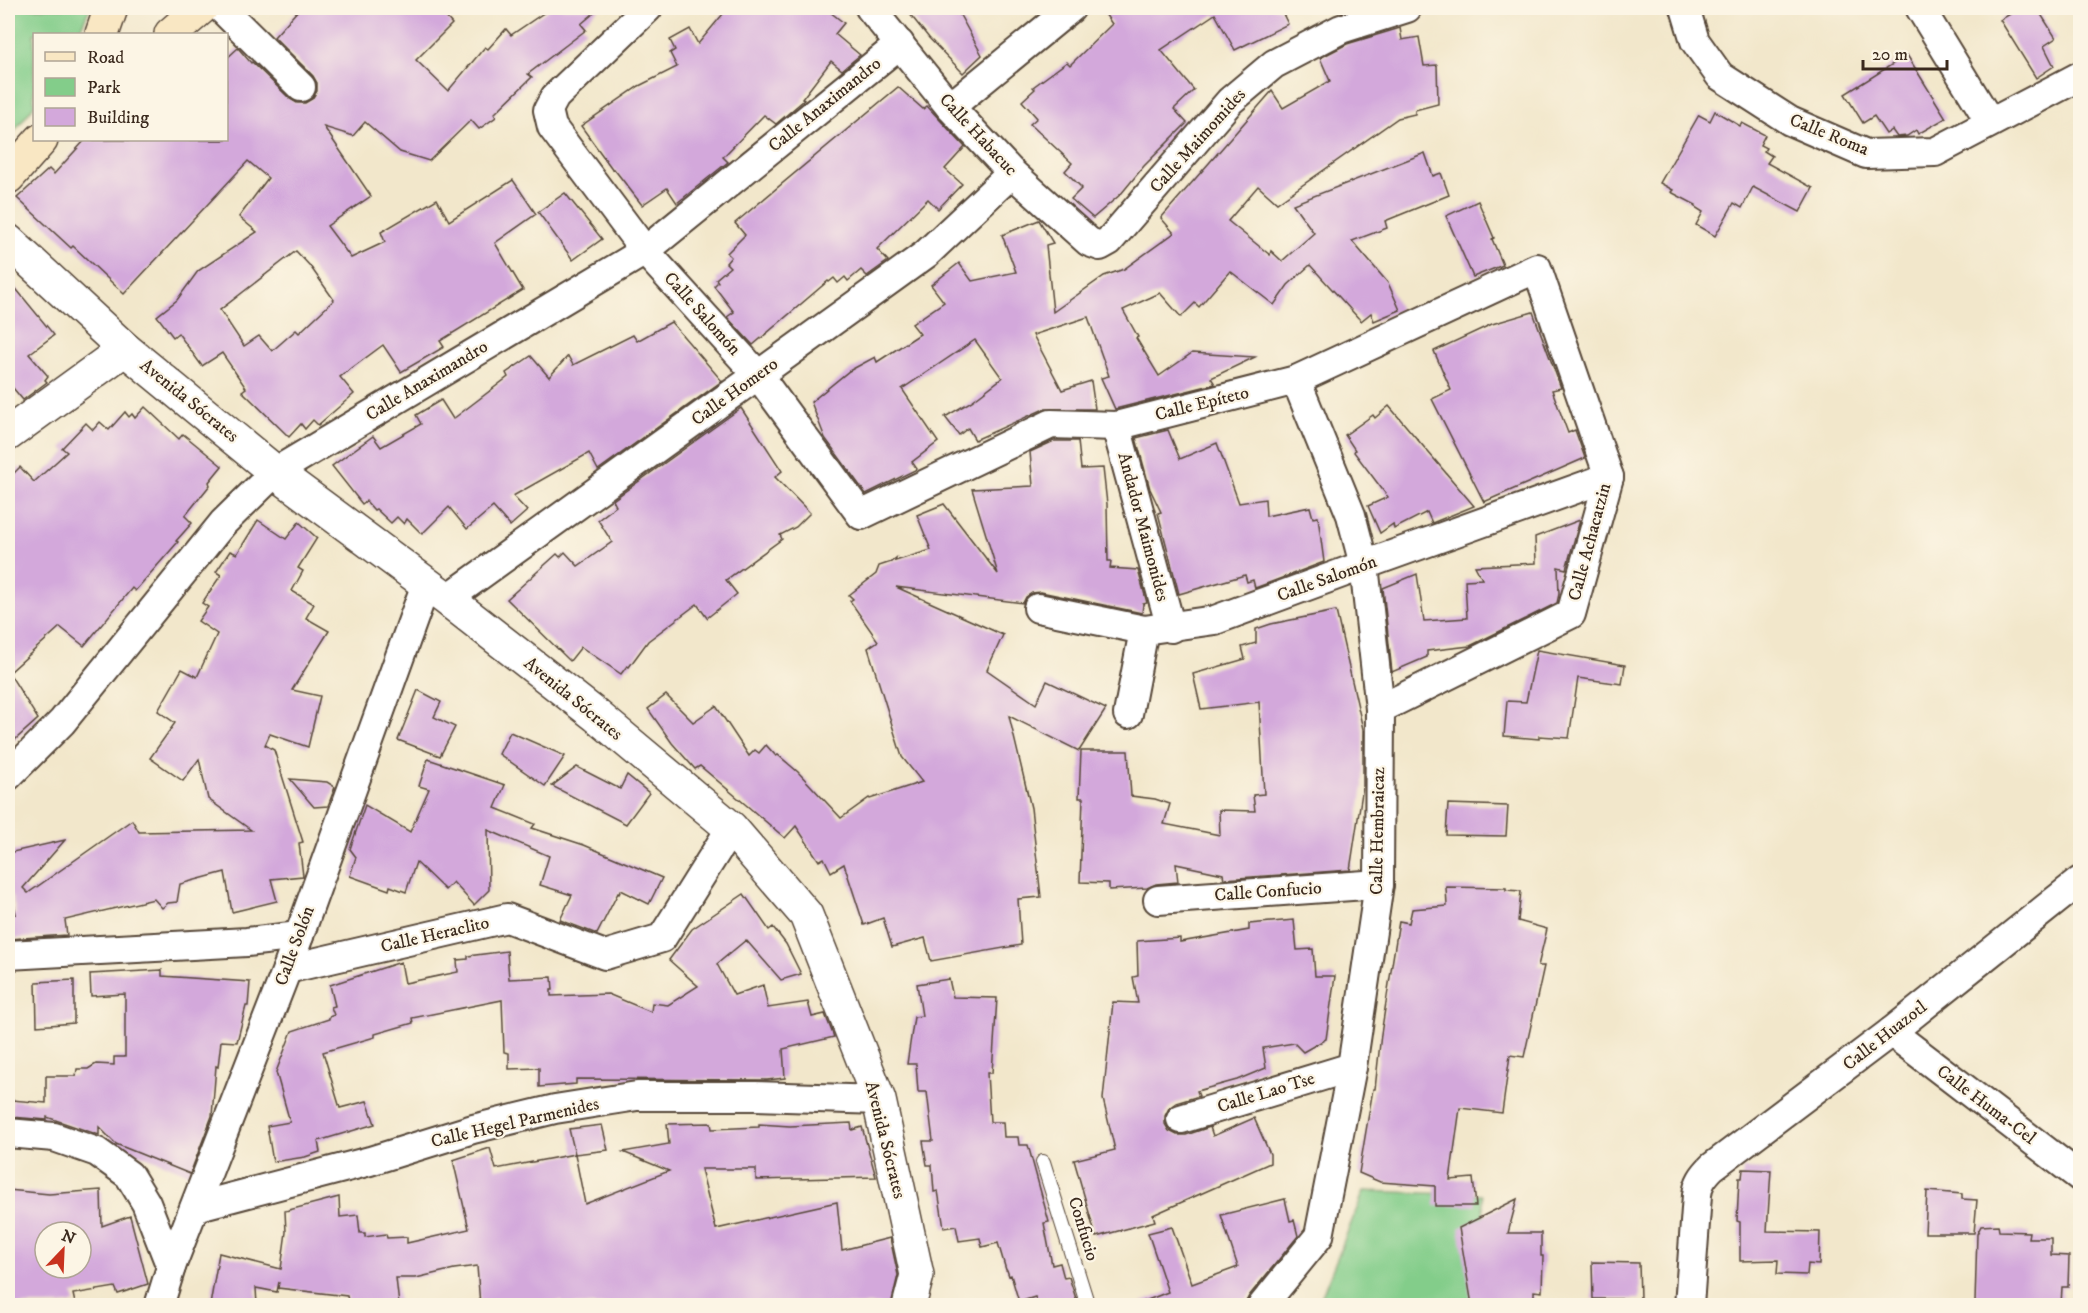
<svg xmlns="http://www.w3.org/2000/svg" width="2088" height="1313" font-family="'IM FELL DW Pica',serif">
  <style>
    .green { fill: #83cd8a; stroke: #5f7c54; stroke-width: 1.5 }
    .building { fill: #d3a8db; fill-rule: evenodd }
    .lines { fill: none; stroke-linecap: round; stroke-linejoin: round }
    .service-casing { stroke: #564638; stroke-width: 16 }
    .minor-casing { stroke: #564638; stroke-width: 32 }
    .tertiary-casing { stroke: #564638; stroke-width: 36 }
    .secondary-casing { stroke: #564638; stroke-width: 36 }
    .service { stroke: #fff; stroke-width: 14 }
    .minor { stroke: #fff; stroke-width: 28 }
    .tertiary { stroke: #fff; stroke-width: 33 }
    .secondary { stroke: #f9e7c3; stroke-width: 33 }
    .labels { text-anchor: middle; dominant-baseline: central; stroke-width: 4.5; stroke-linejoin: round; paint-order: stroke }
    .street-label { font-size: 18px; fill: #3b2a1e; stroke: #fcf5e5 }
  </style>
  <rect width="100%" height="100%" fill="#fcf5e5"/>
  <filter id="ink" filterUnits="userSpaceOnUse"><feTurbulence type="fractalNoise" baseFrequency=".0167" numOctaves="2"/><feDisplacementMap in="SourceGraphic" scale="12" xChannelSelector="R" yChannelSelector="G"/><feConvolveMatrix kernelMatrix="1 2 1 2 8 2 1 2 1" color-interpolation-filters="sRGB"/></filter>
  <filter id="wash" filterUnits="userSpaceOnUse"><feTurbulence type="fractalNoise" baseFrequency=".008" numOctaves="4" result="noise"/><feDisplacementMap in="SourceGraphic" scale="24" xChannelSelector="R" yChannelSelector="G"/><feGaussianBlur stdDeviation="1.35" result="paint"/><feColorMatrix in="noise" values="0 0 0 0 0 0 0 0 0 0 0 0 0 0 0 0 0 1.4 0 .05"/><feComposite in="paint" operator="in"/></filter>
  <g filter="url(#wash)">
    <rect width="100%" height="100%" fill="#f2e7cb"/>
    <g class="green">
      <polygon points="8,8 90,8 78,34 34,34 34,106 8,139"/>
      <polygon points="1364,1191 1482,1195 1492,1303 1321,1298"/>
    </g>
    <g id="blocks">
      <g class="building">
        <path d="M300,8h138l14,16 -36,36 32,31 37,-44 3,2 18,-20 5,6 40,-27h49l-19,16 5,6 -58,44 4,3 -38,37 2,3 -17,12 -8,-9 -42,41 -29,-9 -35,-30 -12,14 -29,-9 47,69 -44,30 24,32 34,-16 -4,-10 56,-33 12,22 64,-41 23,34 -41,29 28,47 -83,51 4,6 -43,25 -18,-27 -43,32 14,17 -36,31 -5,-5 -8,9 -4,-5 -12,13 -47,-46 4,-3 -24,-35 -20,13 -24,-33 -5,4 -16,-21 20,-16 21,-29 59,-39 -18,-15 29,-39 -20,-17 -124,133 -51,-48 -2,2 -54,-50 32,-29 5,5 31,-34h141v-81l12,-11 13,15 1,-1 38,37 7,4h8l7,-4 5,-8v-8l-4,-7 -39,-39zM296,251l14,15 24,34 -35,33 -3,-3 -24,21 -13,-15 -15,10 -24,-36z"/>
        <polygon points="728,8 825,8 844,23 835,34 860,55 842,70 831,61 802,99 804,100 776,124 764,115 723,157 728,162 677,203 667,188 642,205 614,169 613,170 581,126 639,86 677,67 670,53 675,50 670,40 690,29 698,44"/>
        <polygon points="905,8 956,8 982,55 963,73 929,38"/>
        <polygon points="1101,8 1280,8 1288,24 1235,50 1215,14 1161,50 1194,90 1174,109 1187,123 1144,166 1121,194 1093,218 1071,199 1082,188 1065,171 1072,163 1030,124 1037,118 1022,101 1035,89 1033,87 1067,62 1070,65 1112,24"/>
        <polygon points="2020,8 2037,8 2056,38 2044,46 2054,66 2036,78 2000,20"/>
        <polygon points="1400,28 1402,40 1419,37 1424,66 1437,65 1438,104 1415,110 1415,114 1398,118 1277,203 1258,186 1228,221 1270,255 1271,251 1282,261 1314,233 1293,204 1425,153 1433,176 1441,173 1449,195 1385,221 1387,228 1352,241 1388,283 1400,310 1374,321 1371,313 1361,321 1310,265 1288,285 1274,305 1230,271 1199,307 1195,303 1181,317 1160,293 1123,310 1138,337 1136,338 1159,376 1192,353 1255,357 1211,378 1215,384 1115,409 1101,378 1109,376 1088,317 1033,335 1062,390 1091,381 1095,409 1044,409 975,440 968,428 959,435 945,417 972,401 1002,378 975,340 902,389 938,442 912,462 917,469 866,494 825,438 811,402 849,371 875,357 877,362 920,334 912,324 944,302 931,285 959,263 972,281 1016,272 1002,235 1039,220 1053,243 1046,245 1053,312 1104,276 1124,269 1174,233 1161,218 1272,91 1283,108 1330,81 1320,58 1347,44"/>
        <polygon points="1907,55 1946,118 1918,134 1916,130 1907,136 1897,137 1892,130 1886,134 1874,116 1863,123 1845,94"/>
        <polygon points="898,87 923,109 927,106 965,147 945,169 962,184 938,209 928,199 877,249 888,261 867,276 861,270 848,281 845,277 838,283 834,278 829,282 828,281 753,345 727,317 734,312 714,286 718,282 716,279 730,267 726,263 731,257 727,253 745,235 735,223"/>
        <polygon points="1715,111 1740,126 1742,123 1765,135 1760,145 1766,148 1764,151 1772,156 1767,163 1813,188 1800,212 1753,187 1742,208 1734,203 1715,236 1696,225 1703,212 1695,207 1696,205 1671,192 1673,190 1660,183 1699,115 1710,121"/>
        <polygon points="565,193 602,239 573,260 538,212"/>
        <polygon points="1478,201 1494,238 1492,239 1503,265 1473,277 1446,216"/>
        <polygon points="8,279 54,335 29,354 48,376 45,380 47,382 23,400 8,382"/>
        <polygon points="1533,312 1561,388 1552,390 1568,433 1575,430 1585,458 1484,502 1432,399 1451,390 1434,351 1492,324"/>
        <polygon points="671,322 722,381 598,470 589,453 513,496 527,511 510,526 493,507 467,529 449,507 422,534 407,519 404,524 397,517 391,523 376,509 374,510 366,501 362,504 332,466 373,436 381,447 421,424 416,415 441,400 453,419 508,377 506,373 531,356 549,377 568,356 573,365 633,335 637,341"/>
        <polygon points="1389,406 1474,506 1432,523 1427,512 1394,529 1393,524 1380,533 1368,506 1388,497 1354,452 1355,450 1345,435 1373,415 1375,418"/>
        <polygon points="145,407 179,439 183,434 222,466 209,482 210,485 185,516 192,523 176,541 178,542 135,591 132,588 84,646 60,627 9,673 38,719 8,746 8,479 20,467 34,482 67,452 62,448 86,423 93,430 100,422 109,430 125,412 129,417 132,414 135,418"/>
        <polygon points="741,408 782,471 775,477 810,513 796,527 780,535 782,539 726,580 737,594 707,618 697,604 648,641 629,667 627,666 621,674 581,647 570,661 507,599 557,554 560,557 565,552 578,566 612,542 598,520 616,506 613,500"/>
        <polygon points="1168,430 1180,459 1217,443 1239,503 1265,499 1266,516 1310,507 1313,518 1318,517 1324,562 1255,588 1253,580 1247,582 1245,575 1179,594 1158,513 1161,512 1150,489 1136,438"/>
        <polygon points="1054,441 1078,441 1081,469 1103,468 1107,504 1108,561 1111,561 1110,568 1138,570 1147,603 1143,604 1142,613 1041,592 1032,593 1026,597 1023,603 896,587 1003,635 987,670 1036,704 1047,681 1106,709 1079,751 1009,716 1031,808 1041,897 1018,899 1021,945 931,961 925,938 892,947 883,918 864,925 844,864 831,872 824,858 819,861 796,826 785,838 700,766 695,769 672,743 648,709 666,695 693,722 716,706 749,756 755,750 759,753 766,745 776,756 778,755 798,772 841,818 869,798 870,799 922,782 902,757 868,648 878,641 850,601 853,599 849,595 876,574 879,566 891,562 896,558 895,561 931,550 917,515 944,504 998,574 972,489 1033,486 1030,452"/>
        <polygon points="258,520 286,539 299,522 317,538 298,568 303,571 292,591 314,604 306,618 329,631 292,690 320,696 308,747 270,734 265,745 274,750 303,842 299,843 303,876 271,879 277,901 232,912 225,872 180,884 177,902 168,903 162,908 154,899 65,920 67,935 8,939 8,915 16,914 8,876 8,853 65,840 23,888 28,893 132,820 139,832 251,830 208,799 199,759 183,781 150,758 175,723 158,711 182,669 197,677 217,634 198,621 208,607 202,603 221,575 216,572 230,551 237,554"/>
        <polygon points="1580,520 1566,569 1558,567 1559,594 1557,603 1470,646 1427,651 1427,657 1392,672 1383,588 1417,574 1424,621 1467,618 1465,580 1482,579 1475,566 1536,563 1535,537"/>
        <polygon points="1336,611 1363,729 1363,786 1350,870 1224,879 1223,874 1176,864 1178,882 1156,884 1147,888 1109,890 1109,883 1080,882 1083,798 1079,798 1081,751 1128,751 1131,796 1155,799 1170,804 1164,824 1220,835 1219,810 1255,811 1253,795 1264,794 1259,702 1201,709 1193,674 1245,659 1242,647 1256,643 1256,629 1271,624"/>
        <polygon points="1537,650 1625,665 1622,684 1578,678 1569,738 1539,736 1539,739 1504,736 1507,701 1526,702"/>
        <polygon points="418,690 441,702 434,717 455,727 440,756 398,740"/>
        <polygon points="510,732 565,756 545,786 499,754"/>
        <polygon points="428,759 505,785 495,808 535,824 532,828 584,845 662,878 649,904 621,890 619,894 618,893 597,934 560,920 572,895 540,885 549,856 488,830 489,890 474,905 453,882 445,890 416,862 406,892 390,886 389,890 350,876 356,857 350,849 365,805 410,832 429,789 419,786"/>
        <polygon points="577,767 620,789 627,775 649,793 626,824 552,786"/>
        <polygon points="290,779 327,782 335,787 328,806 314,807"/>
        <polygon points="1448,804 1508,806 1506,836 1446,835"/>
        <polygon points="1446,887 1506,888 1506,890 1521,891 1518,921 1547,929 1538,966 1544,966 1524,1057 1510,1055 1502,1113 1460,1108 1450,1180 1473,1178 1476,1206 1435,1206 1435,1186 1380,1182 1359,1173 1373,1089 1375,1089 1381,1034 1399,921 1409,923 1412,909 1447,906"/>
        <polygon points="744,894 769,930 773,927 786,944 801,974 781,980 746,940 717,964 734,995 763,985 768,1008 808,1002 812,1017 825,1014 834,1037 783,1049 785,1078 767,1080 576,1079 576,1084 539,1087 539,1068 509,1069 509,1053 504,1052 502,1000 412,1018 413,1023 375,1034 375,1037 323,1052 340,1108 367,1101 375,1124 318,1141 320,1152 305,1157 273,1162 267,1126 290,1122 276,1072 292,1031 329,1019 329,1017 334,1015 331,1007 335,1006 330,985 401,962 405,983 458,972 457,960 468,959 468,956 507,951 509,979 552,977 553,990 551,990 551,996 608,994 651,1012 652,1003 668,1005 698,986 669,960 692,929"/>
        <polygon points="1294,920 1297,950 1313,949 1315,976 1335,976 1326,1039 1303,1052 1294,1043 1263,1048 1266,1068 1237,1080 1197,1091 1199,1096 1176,1103 1169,1108 1165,1116 1165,1124 1169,1131 1177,1135 1186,1135 1210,1127 1213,1136 1254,1118 1270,1154 1270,1163 1153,1215 1155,1221 1096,1237 1074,1160 1115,1150 1103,1099 1113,1002 1138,1003 1133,977 1138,976 1137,941 1180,938 1180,942 1249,930 1249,924"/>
        <polygon points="162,970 162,976 250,982 248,1006 246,1006 237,1042 221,1041 218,1067 216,1066 212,1116 190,1174 116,1144 99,1127 99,1135 47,1117 47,1120 12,1117 12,1100 46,1103 46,1076 76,1076 77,1069 88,1069 96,1064 114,1065 114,1057 125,1057 125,994 91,996 90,974"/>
        <polygon points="949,979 953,997 997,998 992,1073 987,1073 990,1122 1003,1122 1004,1137 1018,1137 1019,1145 1028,1145 1049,1222 1044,1223 1052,1265 1060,1263 1064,1278 1069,1277 1078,1305 1038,1305 1035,1297 1019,1302 1011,1275 1009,1276 1007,1270 1006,1270 998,1243 982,1247 980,1238 959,1241 956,1226 944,1228 938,1191 934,1192 932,1165 927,1165 923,1141 933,1141 927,1092 918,1092 916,1064 907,1064 914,1017 922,1016 917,984"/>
        <polygon points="74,980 74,1023 37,1026 36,982"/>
        <polygon points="711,1123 712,1129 759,1127 759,1124 790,1126 851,1123 852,1130 862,1127 876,1177 756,1180 756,1169 701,1169 716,1229 837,1202 842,1250 890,1238 898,1275 891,1305 562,1305 561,1301 533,1305 480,1305 477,1266 454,1269 416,1278 396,1278 399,1305 349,1305 347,1296 278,1288 279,1282 277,1292 256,1288 257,1305 210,1305 219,1253 281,1269 286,1232 285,1211 339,1197 340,1217 358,1215 360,1233 365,1233 365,1237 386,1234 387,1238 407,1237 407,1243 469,1229 453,1160 490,1148 496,1169 575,1154 585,1204 669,1171 623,1152 669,1144 667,1124"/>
        <polygon points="602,1125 608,1150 575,1154 569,1129"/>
        <polygon points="1743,1169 1771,1170 1767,1231 1820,1232 1819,1265 1808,1264 1807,1275 1777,1274 1778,1260 1740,1261 1740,1222 1737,1221 1739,1178 1742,1178"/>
        <path d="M8,1190l41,4 52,-4 1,36 28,-10 18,68 -30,10 -3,-7 -42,7 2,9 -15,2h-52zM45,1232h36v36h-36z"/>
        <polygon points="1927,1191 1962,1194 1962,1199 1977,1200 1974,1233 1925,1233"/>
        <polygon points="1285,1199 1290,1221 1294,1220 1298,1236 1249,1296 1244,1305 1141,1305 1140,1303 1168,1292 1148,1233 1172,1227 1192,1284 1238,1267 1221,1215"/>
        <polygon points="1517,1199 1508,1233 1541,1233 1541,1256 1543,1256 1542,1292 1534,1291 1534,1303 1510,1303 1510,1305 1472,1305 1459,1228"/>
        <polygon points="1998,1225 1999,1231 2029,1232 2028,1238 2051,1238 2051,1255 2069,1256 2068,1287 2062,1287 2061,1305 1975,1303 1977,1234 1981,1226"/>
        <polygon points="1592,1262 1639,1263 1640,1299 1593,1299"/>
      </g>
    </g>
  </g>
  <g filter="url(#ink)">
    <use href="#blocks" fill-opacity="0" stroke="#564638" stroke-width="1.5"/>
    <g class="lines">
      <defs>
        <polyline id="service" points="1043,1162 1088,1306"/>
        <g id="minor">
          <polyline points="221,8 301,87"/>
          <polyline points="648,8 555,97 548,110 552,127 645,251 758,375 861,515 1051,424 1116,426 1296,380 1537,268 1609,477 1571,614 1380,709"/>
          <polyline points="870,8 950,107 1012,173 1089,242 1100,246 1109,241 1230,101 1274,64 1341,29 1407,8"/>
          <polyline points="1685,8 1695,41 1720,76 1790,121 1866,154 1935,152 2080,76"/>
          <polyline points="1920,8 1990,122"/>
          <polyline points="950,107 1071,8"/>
          <polyline points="1116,426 1171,628"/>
          <polyline points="447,599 926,254 1012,173"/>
          <polyline points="1038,608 1144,630 1215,620 1364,565 1609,477"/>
          <polyline points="1128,714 1144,630"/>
          <polyline points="8,776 62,722 223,523 275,472 645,251 900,44"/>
          <polyline points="1158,900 1379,884"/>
          <polyline points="8,955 247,942 299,936"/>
          <polyline points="287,969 507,918 605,955 662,938 731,828"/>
          <polyline points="1891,1032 2080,1177"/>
          <polyline points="1181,1119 1352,1067"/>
          <polyline points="8,1133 54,1137 97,1152 129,1175 146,1203 171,1267"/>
          <polyline points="195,1207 370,1161 473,1129 555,1109 637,1096 755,1096 879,1100"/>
          <polyline points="159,1306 171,1267 287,969 426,584"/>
          <polyline points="1262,1306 1319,1236 1352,1067 1379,884 1380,709 1364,565 1351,515 1296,380"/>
          <path d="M1689,1306l8,-111c1,-12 6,-19 15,-28l179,-135 189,-151"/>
        </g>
        <g id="tertiary">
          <polyline points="8,241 125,349 275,472 447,599 597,716 731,828 806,915 879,1100 917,1275 909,1306"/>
          <polyline points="8,434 125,349"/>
        </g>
        <g id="secondary">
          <polyline points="102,34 111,8"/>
          <polyline points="171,34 201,8"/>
          <polyline points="8,177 41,140"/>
        </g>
      </defs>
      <use href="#service" class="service-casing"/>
      <use href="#minor" class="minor-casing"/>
      <use href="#tertiary" class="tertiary-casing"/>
      <use href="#secondary" class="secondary-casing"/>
      <use href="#service" class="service"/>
      <use href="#minor" class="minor"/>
      <use href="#tertiary" class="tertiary"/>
      <use href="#secondary" class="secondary"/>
    </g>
  </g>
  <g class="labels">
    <g class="street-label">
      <text transform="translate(825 105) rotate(-39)">Calle Anaximandro</text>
      <text transform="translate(978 135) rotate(47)">Calle Habacuc</text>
      <text transform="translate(1829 135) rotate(22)">Calle Roma</text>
      <text transform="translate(1198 141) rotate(-48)">Calle Maimomides</text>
      <text transform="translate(702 314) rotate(48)">Calle Salomón</text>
      <text transform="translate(427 381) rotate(-31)">Calle Anaximandro</text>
      <text transform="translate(735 392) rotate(-36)">Calle Homero</text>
      <text transform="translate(189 401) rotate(39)">Avenida Sócrates</text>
      <text transform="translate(1202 404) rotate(-14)">Calle Epíteto</text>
      <text transform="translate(1143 527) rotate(75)">Andador Maimonides</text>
      <text transform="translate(1590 542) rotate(-75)">Calle Achacatzin</text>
      <text transform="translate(1327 579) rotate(-20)">Calle Salomón</text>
      <text transform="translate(573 699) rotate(39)">Avenida Sócrates</text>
      <text transform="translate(1378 831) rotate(-89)">Calle Hembraicaz</text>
      <text transform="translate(1268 892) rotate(-4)">Calle Confucio</text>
      <text transform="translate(435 935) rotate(-13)">Calle Heraclito</text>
      <text transform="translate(295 946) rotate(-70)">Calle Solón</text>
      <text transform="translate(1885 1036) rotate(-38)">Calle Huazotl</text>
      <text transform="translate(1266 1093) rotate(-17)">Calle Lao Tse</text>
      <text transform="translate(1986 1105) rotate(37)">Calle Huma-Cel</text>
      <text transform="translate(515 1123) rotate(-13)">Calle Hegel Parmenides</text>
      <text transform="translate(885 1140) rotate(76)">Avenida Sócrates</text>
      <text transform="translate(1083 1229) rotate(73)">Confucio</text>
    </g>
  </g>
  <rect width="2088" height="1313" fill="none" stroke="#fcf5e5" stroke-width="30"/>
  <rect x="33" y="33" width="195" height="108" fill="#fcf5e5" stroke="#afa495" stroke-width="1.5"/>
  <rect x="45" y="52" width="30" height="9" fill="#f9e7c3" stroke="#afa495" stroke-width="1.5"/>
  <text x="87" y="63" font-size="18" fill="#3b2a1e">Road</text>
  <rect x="45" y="78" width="30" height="18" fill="#83cd8a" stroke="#afa495" stroke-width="1.5"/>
  <text x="87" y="93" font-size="18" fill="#3b2a1e">Park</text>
  <rect x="45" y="108" width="30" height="18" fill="#d3a8db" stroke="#afa495" stroke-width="1.5"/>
  <text x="87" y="123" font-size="18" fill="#3b2a1e">Building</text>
  <g transform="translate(63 1250) rotate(23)"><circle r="28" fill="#fcf5e5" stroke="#afa495" stroke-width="1.5"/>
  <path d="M0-4.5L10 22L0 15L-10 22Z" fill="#c8321e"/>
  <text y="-9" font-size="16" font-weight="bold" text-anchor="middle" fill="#3b2a1e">N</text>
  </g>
  <path d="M1863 60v9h84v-9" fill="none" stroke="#3b2a1e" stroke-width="3"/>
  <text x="1872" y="60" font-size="18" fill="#3b2a1e" stroke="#fcf5e5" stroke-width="4.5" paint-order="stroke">20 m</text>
</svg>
